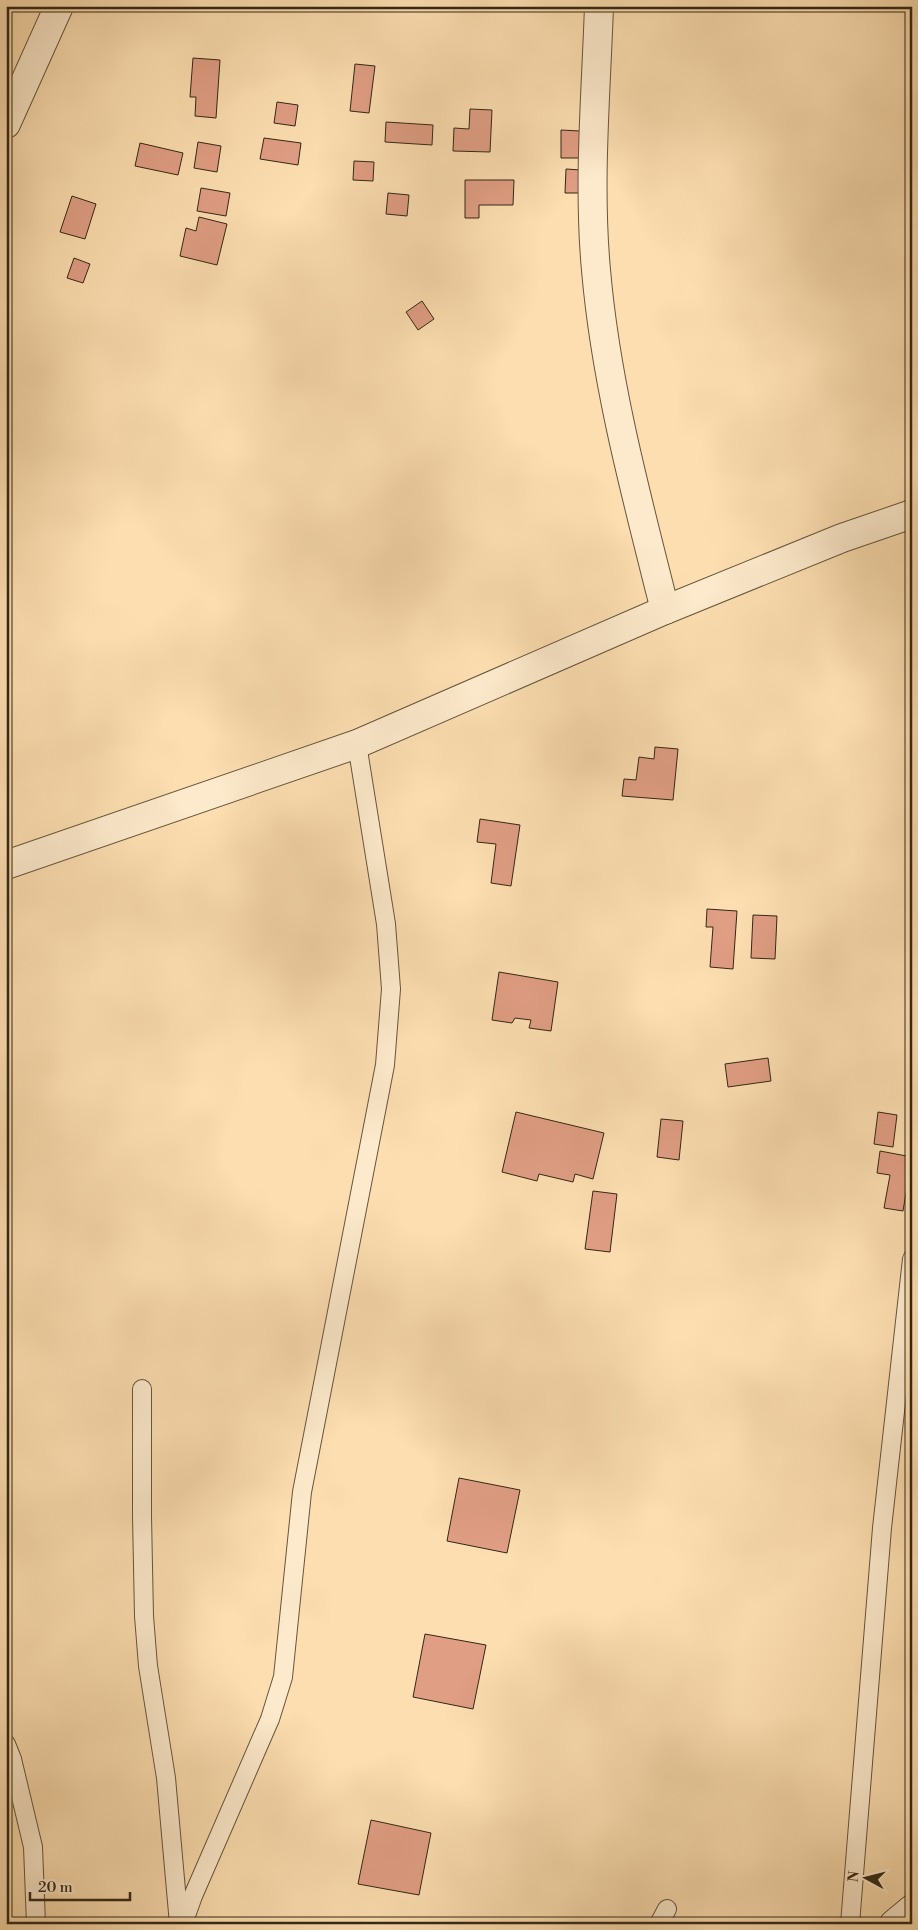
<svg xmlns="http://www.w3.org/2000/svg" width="918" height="1930" font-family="'Libre Bodoni',serif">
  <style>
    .building { fill: #e09e84; stroke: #332715 }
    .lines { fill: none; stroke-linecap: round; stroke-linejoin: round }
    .service-casing { stroke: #65553c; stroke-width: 20 }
    .minor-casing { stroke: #65553c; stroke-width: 30 }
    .service { stroke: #fdeacc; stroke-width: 18 }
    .minor { stroke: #fdeacc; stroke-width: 28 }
  </style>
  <rect width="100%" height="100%" fill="#fcdeb0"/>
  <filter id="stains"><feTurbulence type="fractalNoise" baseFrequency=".004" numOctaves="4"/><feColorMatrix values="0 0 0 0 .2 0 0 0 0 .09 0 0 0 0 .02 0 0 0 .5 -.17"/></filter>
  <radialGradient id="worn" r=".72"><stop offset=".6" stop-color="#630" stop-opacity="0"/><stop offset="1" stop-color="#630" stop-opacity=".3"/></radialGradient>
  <g class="building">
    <polygon points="193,58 220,60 216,118 195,116 196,97 190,97"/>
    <polygon points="355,64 375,66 369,113 350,111"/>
    <polygon points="277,102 298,105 295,126 274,123"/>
    <polygon points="470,109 492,110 490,152 453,151 454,128 469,129"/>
    <polygon points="386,122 433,125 432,145 385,142"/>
    <polygon points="561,130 580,131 580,158 561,158"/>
    <polygon points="264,138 301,143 298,165 260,159"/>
    <polygon points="198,142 221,146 217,172 194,168"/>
    <polygon points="140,143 183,153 178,175 135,166"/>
    <polygon points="354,161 374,162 373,181 353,180"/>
    <polygon points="566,169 581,170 580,193 565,193"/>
    <polygon points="465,180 514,180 513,205 479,205 479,218 465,218"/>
    <polygon points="201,188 230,193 226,216 197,211"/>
    <polygon points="388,193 409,195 407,216 386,214"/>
    <polygon points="72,196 96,204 85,239 60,232"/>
    <polygon points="199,217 227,224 217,265 180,256 186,228 196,231"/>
    <polygon points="74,258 90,264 83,283 67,278"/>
    <polygon points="422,301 434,319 418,330 406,312"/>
    <polygon points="655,747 678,749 673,800 622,796 624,779 636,780 639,757 654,759"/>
    <polygon points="480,819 520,825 511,886 491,883 496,844 477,842"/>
    <polygon points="707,909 737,911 733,969 710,967 713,927 706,927"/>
    <polygon points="753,915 777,916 775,959 751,958"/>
    <polygon points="499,972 558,982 551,1031 529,1028 531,1020 515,1018 512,1023 492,1020"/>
    <polygon points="768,1058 771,1081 728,1087 725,1064"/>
    <polygon points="516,1112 604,1133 593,1179 575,1174 573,1182 539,1174 537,1181 502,1172"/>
    <polygon points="878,1112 897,1115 893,1147 874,1144"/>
    <polygon points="661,1119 683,1121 679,1160 657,1157"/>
    <polygon points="880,1151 912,1157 903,1211 884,1208 890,1175 877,1173"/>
    <polygon points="593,1191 617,1194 610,1252 585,1249"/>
    <polygon points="459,1478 520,1490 507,1553 447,1541"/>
    <polygon points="425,1634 486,1645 473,1709 413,1697"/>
    <polygon points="371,1820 431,1833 419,1895 358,1884"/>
  </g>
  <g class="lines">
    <defs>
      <g id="service">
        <polyline points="142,1389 142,1516 144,1616 148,1666 166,1778 179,1924"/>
        <polyline points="6,1744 12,1759 33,1847 36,1924"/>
        <polyline points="183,1924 193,1896 270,1719 283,1677 302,1492 385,1065 391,989 386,924 357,744"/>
        <polyline points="659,1924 667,1909"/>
        <polyline points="850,1924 882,1528 912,1259"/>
      </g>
      <g id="minor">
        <path d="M599,6c-3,88 -11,177 -3,264 10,116 41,228 69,340"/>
        <polyline points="6,124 59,6"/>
        <polyline points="6,865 357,744 665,610 842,538 912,514"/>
        <polyline points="894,1924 912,1909"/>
      </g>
    </defs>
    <use href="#service" class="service-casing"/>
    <use href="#minor" class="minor-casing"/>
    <use href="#service" class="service"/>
    <use href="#minor" class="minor"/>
  </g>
  <rect width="918" height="1930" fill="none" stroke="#fcdeb0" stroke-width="25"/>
  <rect x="8" y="8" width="903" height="1915" fill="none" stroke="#332715" stroke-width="2.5"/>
  <rect x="12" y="12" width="893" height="1905" fill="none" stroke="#332715"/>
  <g transform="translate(866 1878) rotate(277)" stroke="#fdeacc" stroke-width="4" paint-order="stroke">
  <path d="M0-4L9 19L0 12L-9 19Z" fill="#332715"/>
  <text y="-8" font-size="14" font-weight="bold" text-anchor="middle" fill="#332715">N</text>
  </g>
  <path d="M30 1892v8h100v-8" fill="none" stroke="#332715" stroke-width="2.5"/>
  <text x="38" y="1892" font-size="15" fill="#332715" stroke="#fdeacc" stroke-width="4" paint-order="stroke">20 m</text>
  <rect width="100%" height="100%" filter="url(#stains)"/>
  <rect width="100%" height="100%" fill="url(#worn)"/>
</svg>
